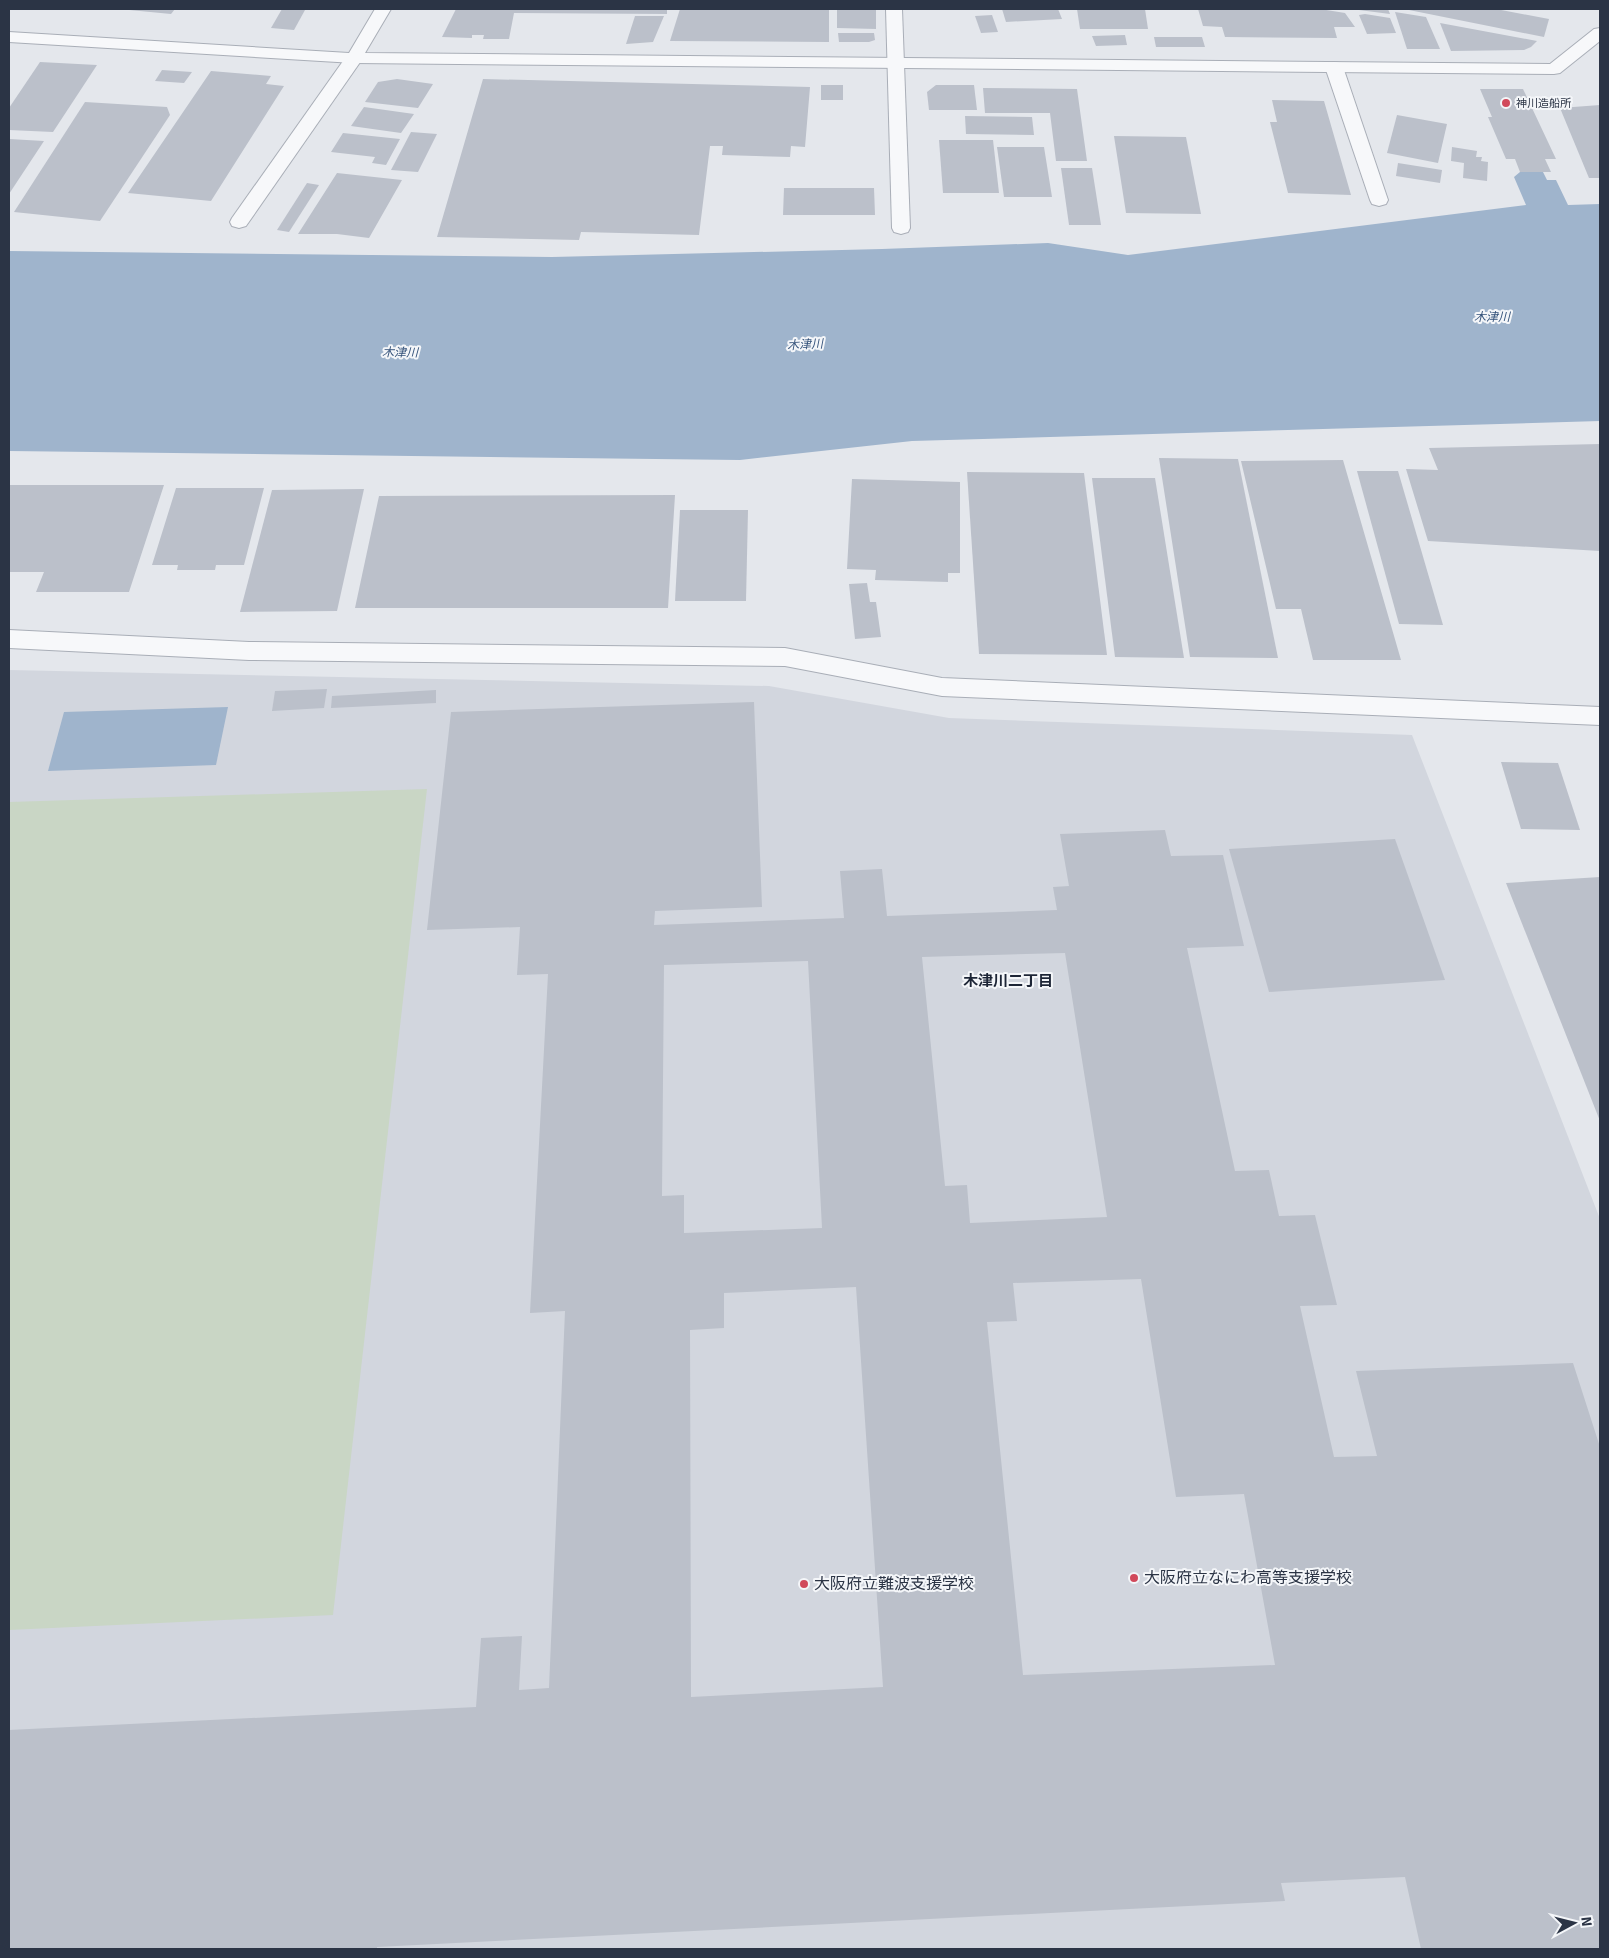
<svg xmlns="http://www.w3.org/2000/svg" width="1609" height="1958" font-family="Signika,'Noto Sans JP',sans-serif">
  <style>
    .built { fill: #d2d6de }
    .green { fill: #c9d6c5 }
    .water { fill: #9fb4cc }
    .building { fill: #bbc0ca; fill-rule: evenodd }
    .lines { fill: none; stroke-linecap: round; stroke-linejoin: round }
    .minor-casing { stroke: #a9aeb7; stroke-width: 2 }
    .tertiary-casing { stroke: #a9aeb7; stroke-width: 2 }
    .minor { fill: #f7f8fa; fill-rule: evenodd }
    .tertiary { fill: #f7f8fa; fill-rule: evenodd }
    .poi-dot { fill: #d1495b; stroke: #f4f6f9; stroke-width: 2 }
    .labels { text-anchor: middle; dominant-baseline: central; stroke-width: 4; stroke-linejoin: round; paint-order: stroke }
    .far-poi-label { font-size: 11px; fill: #2b3445; stroke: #f4f6f9; text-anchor: start }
    .far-water-label { font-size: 12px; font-style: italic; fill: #34527a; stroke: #f4f6f9 }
    .neighbourhood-label { font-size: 15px; font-weight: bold; fill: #1d2536; stroke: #f4f6f9 }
    .near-poi-label { font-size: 16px; fill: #2b3445; stroke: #f4f6f9; text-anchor: start }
  </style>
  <rect width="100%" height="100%" fill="#e4e7ec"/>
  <polygon class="built" points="9,670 769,686 949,718 1412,735 1600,1219 1600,1949 9,1949"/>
  <polygon class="green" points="427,789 333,1615 9,1630 9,802"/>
  <g class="water">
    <polygon points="1520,172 1543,172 1547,180 1556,180 1568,205 1600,204 1600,421 912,441 740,460 9,451 9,251 552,257 882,249 1048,243 1128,255 1526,205 1514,177"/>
    <polygon points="228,707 216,765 48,771 64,712"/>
  </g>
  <g class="building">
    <polygon points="119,9 175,9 171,14"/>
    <polygon points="282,9 305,10 294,30 271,28"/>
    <polygon points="456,9 667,9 667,14 514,13 509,39 483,39 484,35 472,35 472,38 442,37"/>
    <polygon points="680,9 829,9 829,42 670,41"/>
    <polygon points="837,9 876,9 876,29 837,28"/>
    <polygon points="1002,9 1058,9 1062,19 1006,22"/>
    <polygon points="1077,9 1145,9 1148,29 1080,29"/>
    <polygon points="1198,9 1320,9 1345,13 1355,27 1334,27 1337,38 1225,37 1222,27 1203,26"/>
    <polygon points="1359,9 1388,9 1390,14 1359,10"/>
    <polygon points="1404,9 1496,9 1549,19 1544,37"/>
    <polygon points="1395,12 1426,17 1440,49 1407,49"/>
    <polygon points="1365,14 1390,18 1396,33 1367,34 1359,15"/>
    <polygon points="992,15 998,32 981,33 975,16"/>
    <polygon points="635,16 664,16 653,42 626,44"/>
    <polygon points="1440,23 1537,41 1531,47 1524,50 1451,51"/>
    <polygon points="838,33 874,33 875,40 869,42 839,42"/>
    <polygon points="1125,35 1127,45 1096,46 1092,36"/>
    <polygon points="1154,37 1202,37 1205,47 1156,47"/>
    <polygon points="40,62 97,65 53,132 9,130 9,108"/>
    <polygon points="162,70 192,72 184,83 155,81"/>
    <polygon points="211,71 271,76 266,84 284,86 211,201 128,193"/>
    <polygon points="397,79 433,84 418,108 365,102 378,82"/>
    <polygon points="483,79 810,87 805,147 791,146 790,157 722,155 723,146 710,146 699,235 581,232 579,240 437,237"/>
    <rect x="821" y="85" width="22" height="15"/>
    <polygon points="936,85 974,85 977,110 929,110 927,92"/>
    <polygon points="983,88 1077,89 1087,161 1056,161 1050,113 985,113"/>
    <polygon points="1480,89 1523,89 1556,159 1545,159 1551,172 1520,172 1515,159 1506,159 1488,117 1492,117"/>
    <polygon points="1272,100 1324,101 1351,195 1288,193 1270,122 1277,122"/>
    <polygon points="85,102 167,107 170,115 100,221 14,212"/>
    <polygon points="1600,105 1600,178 1589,178 1560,108"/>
    <polygon points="364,107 414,114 401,133 351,126"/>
    <polygon points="1397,115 1447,124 1438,163 1387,153"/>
    <polygon points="965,116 1032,117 1034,135 966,134"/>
    <polygon points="411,132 437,134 418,172 391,170"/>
    <polygon points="343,133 400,139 386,165 372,163 375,157 331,152"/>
    <polygon points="1114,136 1186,137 1201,214 1126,213"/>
    <polygon points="9,139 44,141 9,194"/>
    <polygon points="939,140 993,140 999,193 943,193"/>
    <polygon points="997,147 1044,147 1052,197 1004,197"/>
    <polygon points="1452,147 1477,151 1476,157 1482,157 1481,161 1488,162 1487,181 1463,178 1464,163 1451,161"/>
    <polygon points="1398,163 1442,170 1440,183 1396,176"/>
    <polygon points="1061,168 1092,168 1101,225 1069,225"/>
    <polygon points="337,173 402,180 369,238 337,234 298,234"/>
    <polygon points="307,183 319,185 289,232 277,230"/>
    <polygon points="784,188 874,188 875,215 783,215"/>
    <polygon points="1600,444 1600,551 1428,541 1406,469 1438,470 1429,448"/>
    <polygon points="1159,458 1238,459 1278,658 1190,657"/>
    <polygon points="1343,460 1401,660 1313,660 1301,609 1276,609 1241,461"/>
    <polygon points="1357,471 1398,471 1443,625 1399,624"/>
    <polygon points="967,472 1084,473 1107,655 979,654"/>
    <polygon points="1092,478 1155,478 1184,658 1115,657"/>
    <polygon points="852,479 960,482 960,573 948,573 948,582 875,580 876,570 847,569"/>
    <polygon points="9,485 164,485 129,592 36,592 44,572 9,572"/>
    <polygon points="176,488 264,488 244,565 216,565 215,570 177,570 178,565 152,565"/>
    <polygon points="364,489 337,611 240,612 272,490"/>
    <polygon points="675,495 668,608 355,608 379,496"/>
    <polygon points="680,510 748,510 746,601 675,601"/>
    <polygon points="867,583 870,602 876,602 881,637 855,639 849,584"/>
    <polygon points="327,689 324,708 272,711 275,691"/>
    <polygon points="436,690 436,703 331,708 332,696"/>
    <path d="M754,702l8,205 -107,4 -1,14 190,-7 -4,-47 42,-2 5,47 170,-6 -4,-23 16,-1 -9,-52 105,-4 6,26 52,-1 21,91 -57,2 48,223 34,-1 10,46 36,-1 22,90 -37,1 34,151 43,-1 -21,-85 217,-8 27,84v501l-179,1 -16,-72 -124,6 4,18 -908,46v2h-368v-219l467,-23 5,-69 41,-2 -3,54 30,-2 16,-377 -35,2 18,-339 -31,1 3,-48 -93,3 24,-218zM1065,953l42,264 -137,6 -3,-38 -22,1 -23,-229zM808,961l14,267 -138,5v-38l-22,1 2,-231zM1141,1279l35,218 68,-3 31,171 -252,10 -36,-353 30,-1 -4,-38zM856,1287l27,400 -192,10 -1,-367 34,-2v-35z"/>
    <polygon points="1501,762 1558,763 1580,830 1521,829"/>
    <polygon points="1395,839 1445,980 1269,992 1229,849"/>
    <polygon points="1600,877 1600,1121 1506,883"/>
  </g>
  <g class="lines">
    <defs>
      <g id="minor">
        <polygon points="886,9 902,9 910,228 908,232 901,234 894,232 892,228"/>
        <polygon points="354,53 360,54 363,58 246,226 239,228 232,226 230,222 232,218 348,54"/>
        <polygon points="1334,62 1340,63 1343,67 1388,200 1386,204 1379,206 1372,204 1370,200 1325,67 1328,63"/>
        <polygon points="9,630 249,642 785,648 942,678 1600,707 1600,725 942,696 785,666 249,660 9,648"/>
      </g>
      <polygon id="tertiary" points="375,9 391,9 365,53 1550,64 1594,29 1600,28 1600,41 1560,73 1554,74 354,63 9,42 9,32 349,53"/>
    </defs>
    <use href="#minor" class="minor-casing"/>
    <use href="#tertiary" class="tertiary-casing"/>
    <use href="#minor" class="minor"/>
    <use href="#tertiary" class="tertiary"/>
  </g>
  <g class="poi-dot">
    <circle cx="1506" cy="103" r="5"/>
    <circle cx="1134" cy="1578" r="5"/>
    <circle cx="804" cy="1584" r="5"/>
  </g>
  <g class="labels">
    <g class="far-poi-label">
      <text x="1516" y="103">神川造船所</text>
    </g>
    <g class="far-water-label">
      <text x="1492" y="317">木津川</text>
      <text transform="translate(805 345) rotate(-3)">木津川</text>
      <text transform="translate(400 353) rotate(1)">木津川</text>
    </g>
    <g class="neighbourhood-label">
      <text x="1008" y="981">木津川二丁目</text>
    </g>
    <g class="near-poi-label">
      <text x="1144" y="1578">大阪府立なにわ高等支援学校</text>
      <text x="814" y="1584">大阪府立難波支援学校</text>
    </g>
  </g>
  <rect width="1609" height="1958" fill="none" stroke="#2b3445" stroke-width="20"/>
  <g transform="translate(1574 1923) rotate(83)" stroke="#f4f6f9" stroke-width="4" paint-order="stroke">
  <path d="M0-4L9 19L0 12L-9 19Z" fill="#2b3445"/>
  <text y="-8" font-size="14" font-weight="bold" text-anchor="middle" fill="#2b3445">N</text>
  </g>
</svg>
